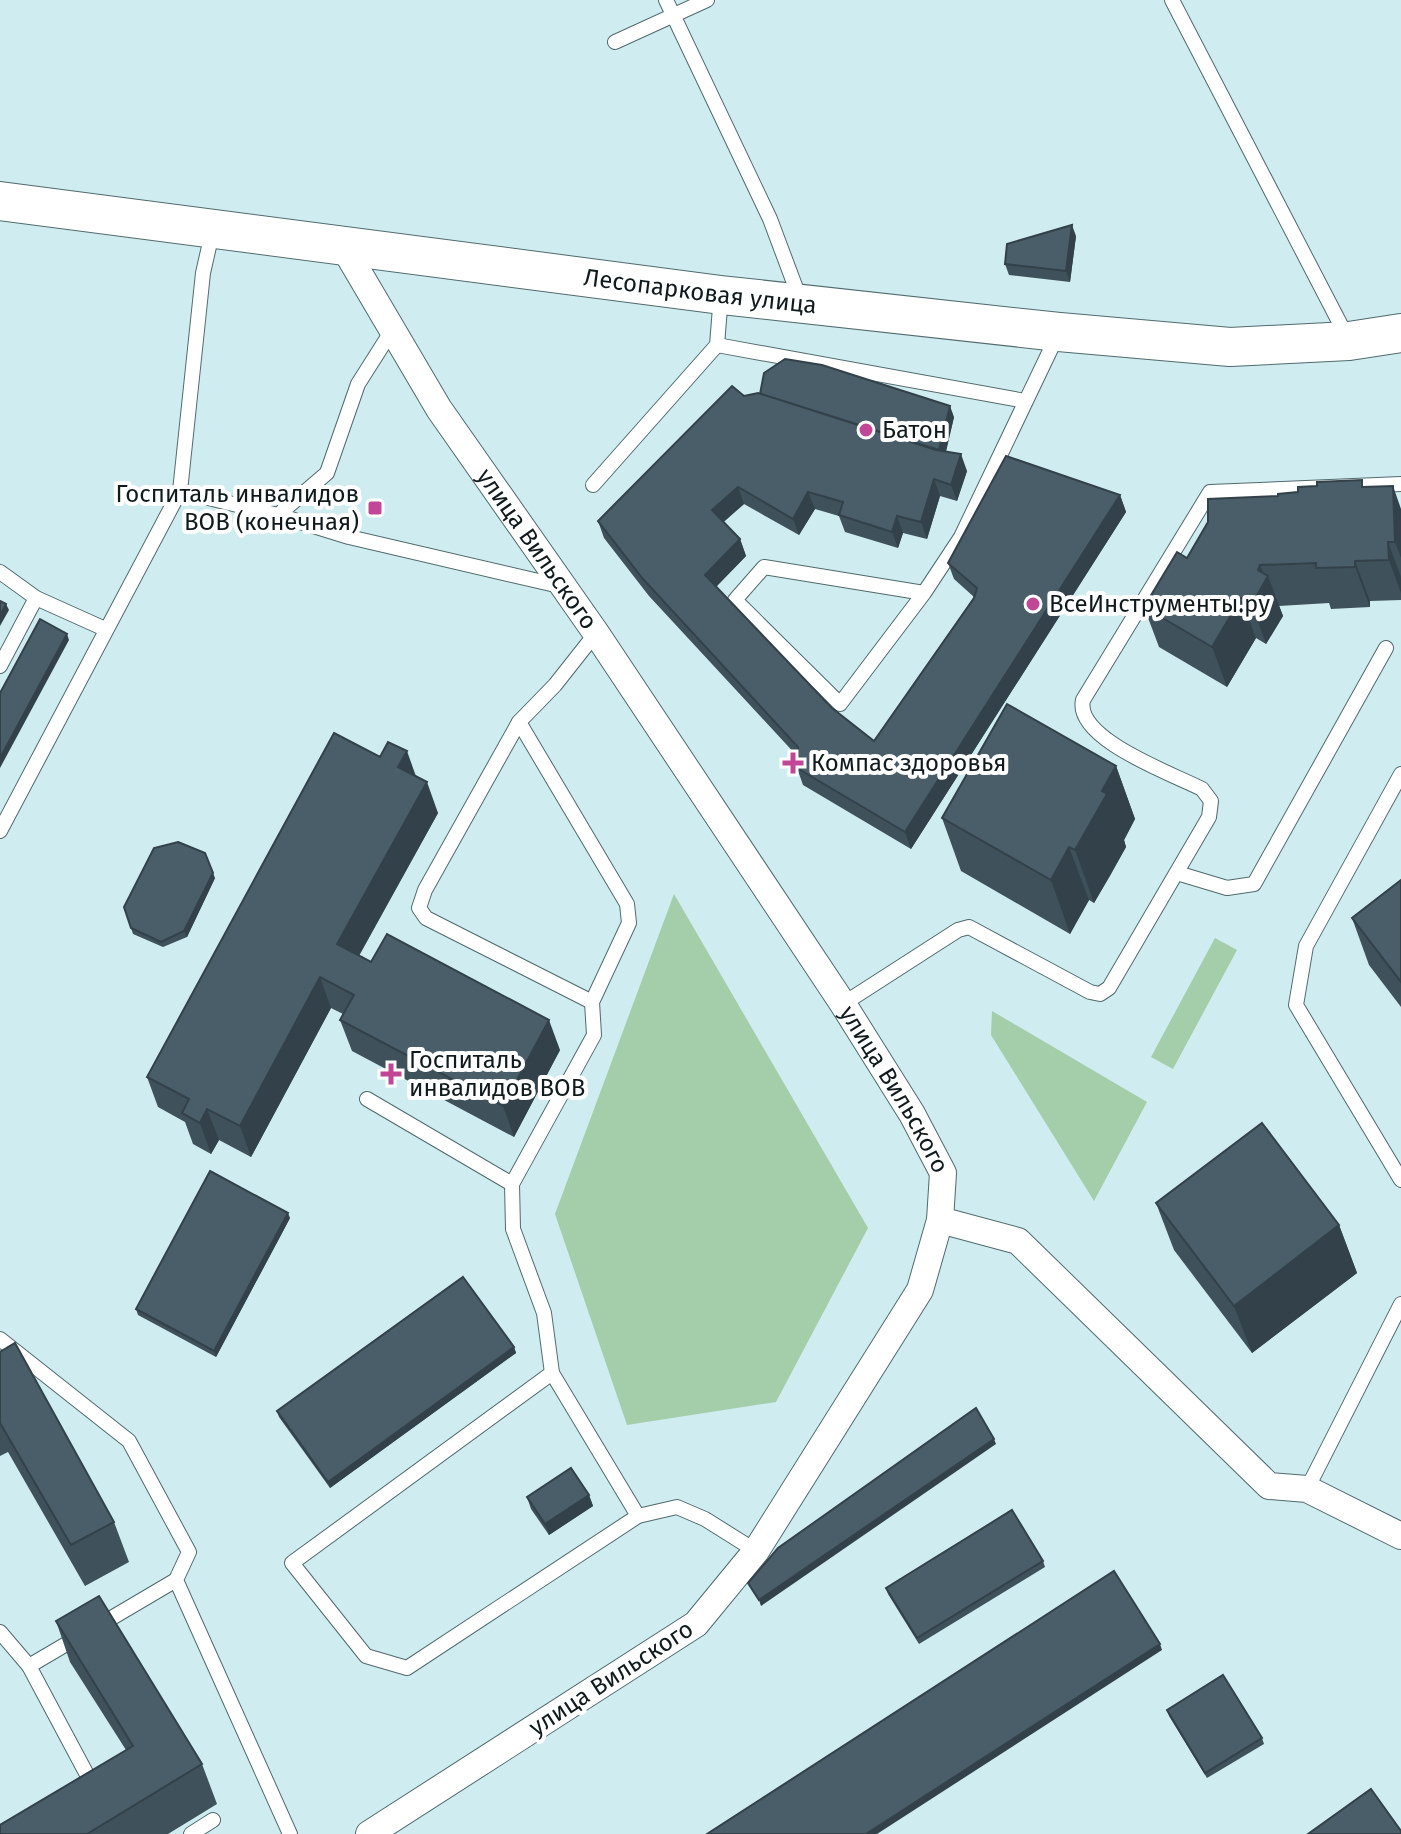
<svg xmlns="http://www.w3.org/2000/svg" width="1401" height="1834" font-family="'Fira Sans',sans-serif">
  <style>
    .green { fill: #a3cea9 }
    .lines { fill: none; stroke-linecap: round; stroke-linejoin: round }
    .service-casing { stroke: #506a6d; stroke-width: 16 }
    .minor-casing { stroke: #506a6d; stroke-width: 28 }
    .secondary-casing { stroke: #506a6d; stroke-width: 40 }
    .service { stroke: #fff; stroke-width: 14 }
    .minor { stroke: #fff; stroke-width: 26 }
    .secondary { stroke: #fff; stroke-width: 38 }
    .wall { fill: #3f515a }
    .shaded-wall { fill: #33424a }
    .building { fill: #495e69; stroke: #33424a; stroke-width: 2 }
    .poi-dot { fill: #c24696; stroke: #fff; stroke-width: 3 }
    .labels { text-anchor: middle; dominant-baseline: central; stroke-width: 8; stroke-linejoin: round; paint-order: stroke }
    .street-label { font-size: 24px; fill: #101a1c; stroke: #fff }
    .poi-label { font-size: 24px; fill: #101a1c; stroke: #fff; text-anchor: start }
  </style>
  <rect width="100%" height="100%" fill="#cfecf0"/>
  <g class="green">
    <polygon points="674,894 868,1228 776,1402 627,1425 555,1214"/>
    <polygon points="1215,938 1237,950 1173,1069 1151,1057"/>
    <polygon points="992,1011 1147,1102 1094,1201 991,1035"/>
  </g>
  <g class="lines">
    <defs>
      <g id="service">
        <polyline points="666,0 770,219 800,299"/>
        <polyline points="1172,0 1347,337"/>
        <polyline points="615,42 707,0"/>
        <polyline points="717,345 1025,401"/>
        <polyline points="593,485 717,345 721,295"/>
        <polyline points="180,491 278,515 327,473 358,384 391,332"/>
        <polyline points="278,515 349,537 564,587"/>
        <polyline points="0,572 36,598 105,629"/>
        <polyline points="924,593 764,567 735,600 840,704 924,593 961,537 1057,336"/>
        <polyline points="0,666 36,598"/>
        <polyline points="519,722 425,890 419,908 426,918 592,1002"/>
        <polyline points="1401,774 1306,946 1296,1005 1401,1180"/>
        <polyline points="0,831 180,491 203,273 213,229"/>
        <polyline points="1177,873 1227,888 1254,884 1386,648"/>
        <path d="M843,1004l115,-74 11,-3 121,65 10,2 9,-6 100,-171 2,-16 -9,-12c-29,-15 -128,-50 -119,-89l127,-208 191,-8"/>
        <polyline points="367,1099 512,1184 513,1229 544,1313 552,1373 638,1516 677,1507 705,1519 756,1551"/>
        <polyline points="512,1184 594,1035 592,1002 629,923 627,904 519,722 555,685 596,633"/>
        <polyline points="0,1339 129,1441 189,1552 176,1580 290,1834"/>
        <polyline points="552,1373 292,1563 366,1656 407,1668 638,1516"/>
        <polyline points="1307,1489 1401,1304"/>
        <polyline points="98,1626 176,1580"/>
        <polyline points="0,1632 29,1666 80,1636"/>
        <polyline points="29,1666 92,1784 88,1787"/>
        <polyline points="191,1834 213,1820"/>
      </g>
      <g id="minor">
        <path id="s1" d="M343,246l96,163 157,224 247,371 69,110 31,59 -3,47 -20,70 -164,261 -60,73 -327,210"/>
        <polyline points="940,1220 1018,1241 1269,1486 1307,1489 1401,1536"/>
      </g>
      <g id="secondary">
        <path id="s2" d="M0,201l721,94 338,37 171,15 119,-6 52,-8"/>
      </g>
    </defs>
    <use href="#service" class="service-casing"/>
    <use href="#minor" class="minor-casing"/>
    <use href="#secondary" class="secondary-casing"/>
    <use href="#service" class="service"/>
    <use href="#minor" class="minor"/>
    <use href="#secondary" class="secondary"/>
  </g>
  <g class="wall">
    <polygon points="1076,236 1070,282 1009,275 1005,264"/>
    <polygon points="760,394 954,417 946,452 967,471 957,501 940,496 927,539 903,533 898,548 845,532 839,516 815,509 799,535 744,504 723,522 740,539 746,556 716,587 832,708 874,741 974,597 954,579 948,563 1120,495 1126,512 911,849 803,785 797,768 798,757 649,596 604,538 598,521 744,396"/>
    <polygon points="1364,487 1401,509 1401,600 1370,601 1370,607 1331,609 1329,603 1279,606 1283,616 1266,644 1256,638 1227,687 1159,647 1144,607 1187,558 1278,496"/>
    <polygon points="1116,766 1135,819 1124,840 1126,847 1110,876 1094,903 1089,900 1070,934 961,871 942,818"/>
    <polygon points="416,777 438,813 359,956 560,1050 514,1137 352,1051 340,1020 343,1014 331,1008 251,1157 219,1140 211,1154 193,1144 185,1122 158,1107 147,1077"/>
    <polygon points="215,878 187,937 163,947 133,934 124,907"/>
    <polygon points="1401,880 1401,1007 1369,965 1352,918"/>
    <polygon points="1156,1203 1339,1225 1357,1273 1252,1353 1174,1250"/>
    <polygon points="290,1218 216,1357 138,1315 136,1309"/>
    <polygon points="514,1347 516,1353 330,1488 279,1417 277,1411"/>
    <polygon points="0,1352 114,1522 129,1562 85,1586 8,1452 0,1456"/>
    <polygon points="589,1495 593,1506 549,1535 531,1509 527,1497"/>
    <polygon points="1043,1561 1045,1567 919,1644 888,1594 886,1588"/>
    <polygon points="56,1621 202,1764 217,1804 168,1834 0,1834 126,1750 70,1662"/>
    <polygon points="1167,1710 1262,1738 1264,1744 1207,1778 1169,1716"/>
  </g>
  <g class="shaded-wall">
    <polygon points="1072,225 1076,236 1070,282 1066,271"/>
    <polygon points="950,406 954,417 942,467 938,455"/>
    <polygon points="961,454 967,471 957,501 951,485"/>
    <polygon points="934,479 940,496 927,539 921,522"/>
    <polygon points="1393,486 1401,509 1401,558 1395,542"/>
    <polygon points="738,487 744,504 718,527 712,510"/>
    <polygon points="808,492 815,509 799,535 793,519"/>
    <polygon points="1120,495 1126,512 911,849 905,832"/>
    <polygon points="897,516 903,533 898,548 892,532"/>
    <polygon points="740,539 746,556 711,592 705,575"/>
    <polygon points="1388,542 1401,577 1401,593 1389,560"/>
    <polygon points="1355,561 1370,601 1370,607 1355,567"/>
    <polygon points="1260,565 1266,580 1268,576 1283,616 1266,644 1252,604 1258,570"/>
    <polygon points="1241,598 1256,638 1227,687 1212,647"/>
    <polygon points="6,604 9,610 0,626 0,616"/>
    <polygon points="67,634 69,640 0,768 0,758"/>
    <polygon points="407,751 418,782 398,767"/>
    <polygon points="1116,766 1135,819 1124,840 1126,847 1094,903 1075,850 1102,791"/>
    <polygon points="427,782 438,813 348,975 337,944"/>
    <polygon points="1069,847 1089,900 1070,934 1051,880"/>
    <polygon points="213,873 215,878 187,937 184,931"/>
    <polygon points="320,977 331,1008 251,1157 240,1126"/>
    <polygon points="549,1020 560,1050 514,1137 503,1106"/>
    <polygon points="207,1109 219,1140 211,1154 200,1123"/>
    <polygon points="288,1213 290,1218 216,1357 214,1351"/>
    <polygon points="1339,1225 1357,1273 1252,1353 1234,1306"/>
    <polygon points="514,1347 516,1353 330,1488 328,1482"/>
    <polygon points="994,1439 996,1444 761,1606 759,1600"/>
    <polygon points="589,1495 593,1506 549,1535 545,1524"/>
    <polygon points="1160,1644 1162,1650 877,1834 866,1834"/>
  </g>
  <g class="building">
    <polygon points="1072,225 1066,271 1005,264 1007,244"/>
    <polygon points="785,359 822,365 950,406 939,450 760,394 764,373"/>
    <polygon points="732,386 744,396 758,393 936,450 961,454 951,485 934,479 921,522 897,516 892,532 839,515 843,502 808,492 793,519 738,487 712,510 740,539 705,575 832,708 874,741 974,598 977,588 948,563 1006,456 1120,495 905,832 797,768 798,747 643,579 598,521"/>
    <polygon points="1362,480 1362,487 1393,486 1395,542 1388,542 1389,560 1355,561 1355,567 1316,568 1316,563 1260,565 1258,570 1268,576 1252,604 1241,598 1212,647 1144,607 1177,552 1187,558 1208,522 1208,499 1278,496 1278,494 1298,492 1298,487 1317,486 1317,482"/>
    <polygon points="0,601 6,604 0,616"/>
    <polygon points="40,619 67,634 0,758 0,693"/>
    <polygon points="1007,704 1116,766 1102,791 1107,794 1075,850 1069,847 1051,880 942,818"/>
    <polygon points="334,733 380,757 388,742 407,751 398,767 427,782 337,944 371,962 387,934 549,1020 503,1106 340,1020 354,995 320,977 240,1126 207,1109 200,1123 182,1113 189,1099 147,1077"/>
    <polygon points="178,842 205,853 213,873 184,931 161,942 131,928 124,907 154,848"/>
    <polygon points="1401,880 1401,982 1352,918"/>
    <polygon points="1262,1123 1339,1225 1234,1306 1156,1203"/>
    <polygon points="210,1171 288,1213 214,1351 136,1309"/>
    <polygon points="463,1277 514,1347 328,1482 277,1411"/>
    <polygon points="15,1343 114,1522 71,1545 0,1423 0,1352"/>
    <polygon points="976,1408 994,1439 759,1600 748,1583 778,1548"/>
    <polygon points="571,1468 589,1495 545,1524 527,1497"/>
    <polygon points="1012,1510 1043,1561 917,1638 886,1588"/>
    <polygon points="1114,1571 1160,1644 866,1834 707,1834"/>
    <polygon points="99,1596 202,1764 87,1834 0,1834 0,1825 133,1746 56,1621"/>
    <polygon points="1223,1675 1262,1738 1205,1773 1167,1710"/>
    <polygon points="1371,1789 1401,1831 1401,1834 1308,1834"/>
  </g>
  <g class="poi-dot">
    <circle cx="866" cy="430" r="8"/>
    <rect x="367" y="500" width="16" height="16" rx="4"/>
    <circle cx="1033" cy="604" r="8"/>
    <path d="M789 751h8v8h8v8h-8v8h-8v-8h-8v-8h8z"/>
    <path d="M387 1062h8v8h8v8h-8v8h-8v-8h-8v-8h8z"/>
  </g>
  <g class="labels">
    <g class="street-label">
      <text stroke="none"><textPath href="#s2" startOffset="706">Лесопарковая улица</textPath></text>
      <text stroke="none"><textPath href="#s1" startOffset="360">улица Вильского</textPath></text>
      <text stroke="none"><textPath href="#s1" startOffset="1008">улица Вильского</textPath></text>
      <text transform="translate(611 1678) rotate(-33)">улица Вильского</text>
    </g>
    <g class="poi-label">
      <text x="882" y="430">Батон</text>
      <text x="359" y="494" text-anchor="end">Госпиталь инвалидов<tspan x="359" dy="28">ВОВ (конечная)</tspan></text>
      <text x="1049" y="604">ВсеИнструменты.ру</text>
      <text x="811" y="763">Компас здоровья</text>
      <text x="409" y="1060">Госпиталь<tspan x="409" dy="28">инвалидов ВОВ</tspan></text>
    </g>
  </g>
</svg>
